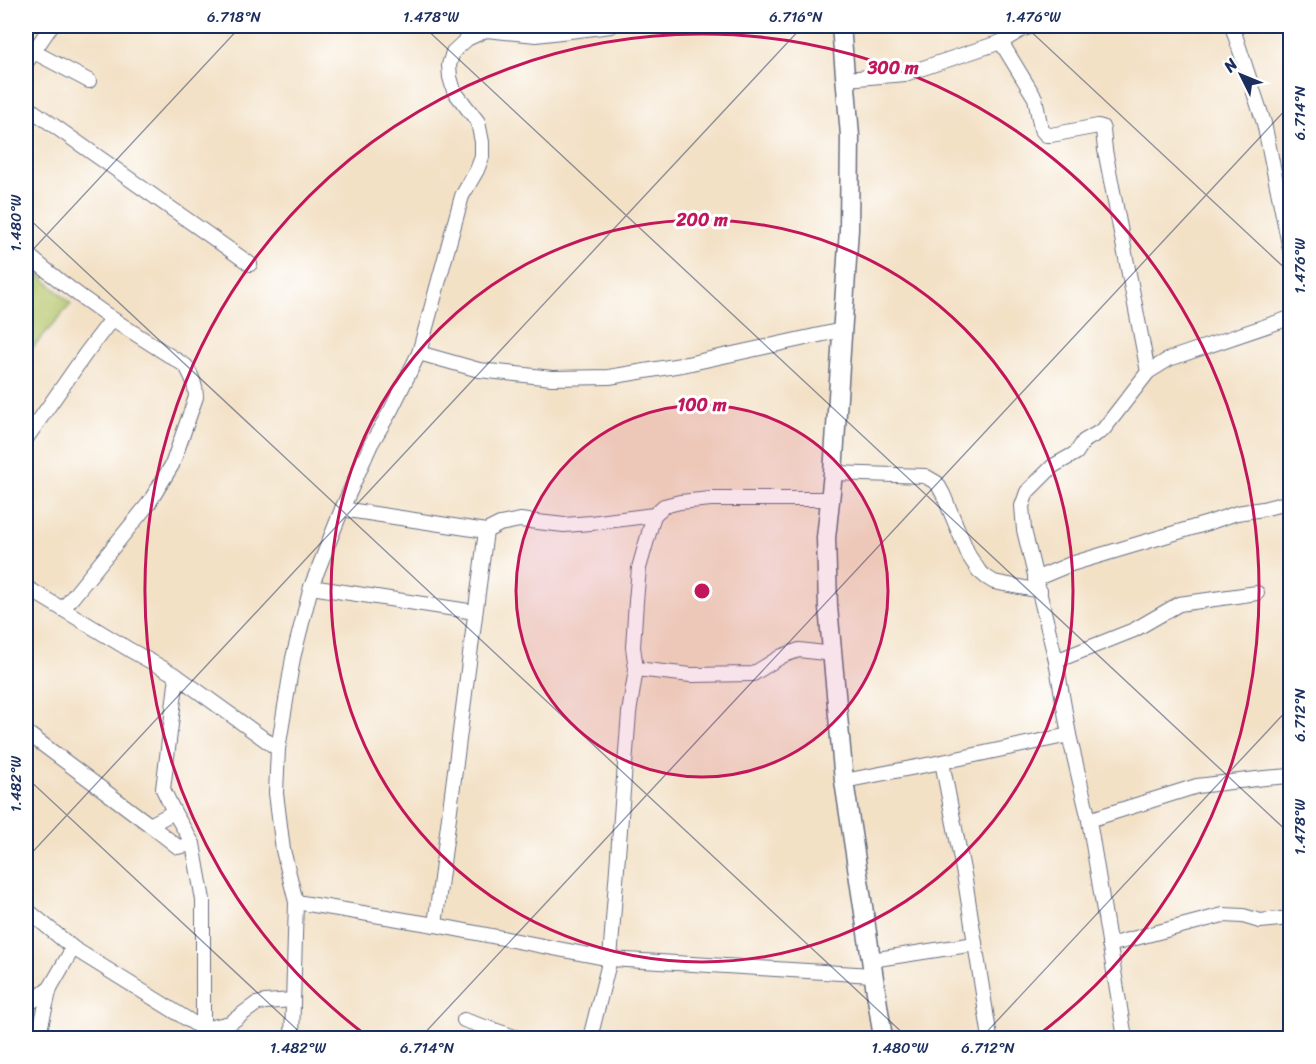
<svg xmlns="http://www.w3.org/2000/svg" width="1316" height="1064" font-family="Sriracha,sans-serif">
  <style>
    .green { fill: #b3c467; stroke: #677a62; stroke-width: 1.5 }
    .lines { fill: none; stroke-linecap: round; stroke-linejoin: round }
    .minor-casing { stroke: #676d82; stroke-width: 16 }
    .tertiary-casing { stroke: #676d82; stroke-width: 21 }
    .minor { stroke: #fff; stroke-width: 14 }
    .tertiary { stroke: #fff; stroke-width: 18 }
    .ticks { fill: none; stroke: #1b2f5e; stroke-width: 1.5; stroke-opacity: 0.45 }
    .ring { fill: none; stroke: #c2185b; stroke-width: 3 }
    .centre { fill: #c2185b; stroke: #fff; stroke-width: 3 }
    .ring-label { font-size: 18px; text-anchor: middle; font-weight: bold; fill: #c2185b; stroke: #fff; stroke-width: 6; stroke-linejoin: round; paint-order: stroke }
    .neatline { fill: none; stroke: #1b2f5e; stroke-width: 2 }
    .ticks-label { font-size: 15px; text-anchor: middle; fill: #1b2f5e }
  </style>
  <rect width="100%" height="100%" fill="#fff"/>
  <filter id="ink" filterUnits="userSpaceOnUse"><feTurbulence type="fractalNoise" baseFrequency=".0167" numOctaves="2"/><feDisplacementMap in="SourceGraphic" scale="12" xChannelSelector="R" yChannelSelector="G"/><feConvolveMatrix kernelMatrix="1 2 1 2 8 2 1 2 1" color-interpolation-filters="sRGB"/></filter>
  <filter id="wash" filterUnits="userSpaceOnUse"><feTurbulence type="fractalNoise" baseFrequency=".008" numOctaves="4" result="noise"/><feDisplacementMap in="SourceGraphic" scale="24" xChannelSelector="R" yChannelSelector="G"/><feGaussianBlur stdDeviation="1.35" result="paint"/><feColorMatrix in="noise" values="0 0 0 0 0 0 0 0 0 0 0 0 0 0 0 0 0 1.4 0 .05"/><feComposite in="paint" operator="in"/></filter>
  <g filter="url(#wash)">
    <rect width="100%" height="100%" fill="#f3e1c6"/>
    <polygon class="green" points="26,262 71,304 26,355"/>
  </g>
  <g filter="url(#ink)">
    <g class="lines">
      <defs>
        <g id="minor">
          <polyline points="1232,26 1264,123 1290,249"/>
          <polyline points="1001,42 1035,98 1041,129 1046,135 1051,135 1098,126 1102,127 1103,130 1105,150 1148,372"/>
          <polyline points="34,52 89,81"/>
          <polyline points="26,63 51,26"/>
          <polyline points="846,79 905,74 1001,42 1021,30 1032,26"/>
          <polyline points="26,106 250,264"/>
          <path d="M26,253c49,43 104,78 160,113 6,11 10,19 10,31l-24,68 -23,38 -86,106"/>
          <polyline points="419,353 479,370 552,378 609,377 687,364 842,330"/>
          <polyline points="26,439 86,353 112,319"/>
          <polyline points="833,473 925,476 937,483 943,494 969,556 979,571 986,577 994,582 1040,591"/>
          <polyline points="342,509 486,531 500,524 520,520 564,525 591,523 654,515 664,506 680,502 711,499 830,499"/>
          <polyline points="1035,579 1071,564 1205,524 1237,513 1263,509 1290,502"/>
          <polyline points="26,587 130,650 177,676 278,749"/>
          <polyline points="311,587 475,612"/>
          <polyline points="1056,661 1134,630 1179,604 1257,593"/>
          <polyline points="636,669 691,675 753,674 782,656 799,650 833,654"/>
          <polyline points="26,732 150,825 178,847 193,844"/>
          <polyline points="942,762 965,880 990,1038"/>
          <polyline points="844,781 942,762 1069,735"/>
          <polyline points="174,812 193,844 203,900 203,1038"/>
          <polyline points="1089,820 1197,786 1265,778 1290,776"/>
          <polyline points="150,825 174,812 163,789 177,676"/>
          <polyline points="296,902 435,925 610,959 872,975"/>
          <polyline points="26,909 73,948 203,1029 230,1023 256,1004 265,1002 293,1000"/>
          <polyline points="435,925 486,531"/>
          <polyline points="1109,945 1223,915 1243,916 1260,921 1290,918"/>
          <polyline points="871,960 975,944"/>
          <polyline points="26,1006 50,988 73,948"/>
          <polyline points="464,1020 518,1038"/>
          <polyline points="38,1038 50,988"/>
          <polyline points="292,1038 296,902 283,850 276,793 278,749 293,658 311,587 342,509 371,444 391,410 419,353 462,196 477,170 482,157 482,142 478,122 454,91 450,77 449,65 453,52 467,39 486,30 536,35 611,26"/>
          <polyline points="590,1038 610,959 629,713 636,669 633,647 636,601 639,568 654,515"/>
          <polyline points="1125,1038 1089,820 1069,735 1056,661 1024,530 1022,506 1027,492 1053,466 1076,453 1084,441 1103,430 1148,372 1169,359 1290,318"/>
        </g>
        <polyline id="tertiary" points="841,26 850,136 849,229 833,473 826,538 828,607 844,781 883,1038"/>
      </defs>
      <use href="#minor" class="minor-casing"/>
      <use href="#tertiary" class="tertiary-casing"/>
      <use href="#minor" class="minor"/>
      <use href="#tertiary" class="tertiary"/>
    </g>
  </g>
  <path class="ticks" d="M423,26l867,808M1025,26l265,247M26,216l882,822M26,257l215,-231M26,777l280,261M26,859l777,-833M420,1038l870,-933M981,1038l309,-331"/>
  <circle cx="702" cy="591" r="186" fill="#c2185b" fill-opacity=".12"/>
  <g class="ring">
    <circle cx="702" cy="591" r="186"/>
    <circle cx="702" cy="591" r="371"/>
    <path d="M367 1036A557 557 0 1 1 1037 1036"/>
  </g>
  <circle cx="702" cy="591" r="9" class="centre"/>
  <g class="ring-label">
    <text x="893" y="74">300 m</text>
    <text x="702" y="226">200 m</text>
    <text x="702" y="411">100 m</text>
  </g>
  <rect width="1316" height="1064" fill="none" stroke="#fff" stroke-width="66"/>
  <g transform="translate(1241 75) rotate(313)" stroke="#ffffff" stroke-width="4.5" paint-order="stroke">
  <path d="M0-4.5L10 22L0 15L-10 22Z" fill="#1b2f5e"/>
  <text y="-9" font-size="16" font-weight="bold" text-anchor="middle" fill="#1b2f5e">N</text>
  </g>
  <rect x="33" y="33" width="1250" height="998" class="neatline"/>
  <g class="ticks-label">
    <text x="234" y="22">6.718°N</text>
    <text x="431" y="22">1.478°W</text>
    <text x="796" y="22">6.716°N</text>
    <text x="1033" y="22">1.476°W</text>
    <text transform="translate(1300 113) rotate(-90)" y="5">6.714°N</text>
    <text transform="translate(16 223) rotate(-90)" y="5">1.480°W</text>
    <text transform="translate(1300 266) rotate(-90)" y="5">1.476°W</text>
    <text transform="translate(1300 715) rotate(-90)" y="5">6.712°N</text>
    <text transform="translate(16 784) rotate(-90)" y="5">1.482°W</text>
    <text transform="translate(1300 827) rotate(-90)" y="5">1.478°W</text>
    <text x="298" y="1053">1.482°W</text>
    <text x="427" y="1053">6.714°N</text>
    <text x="900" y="1053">1.480°W</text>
    <text x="988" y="1053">6.712°N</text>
  </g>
</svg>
